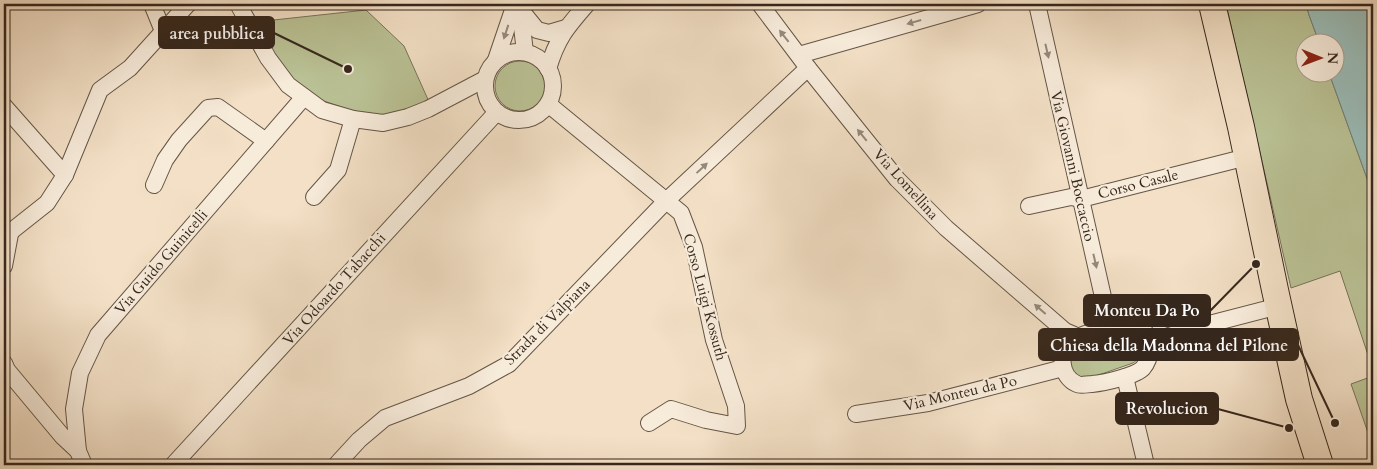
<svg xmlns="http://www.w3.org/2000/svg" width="1377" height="469" font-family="Cardo,serif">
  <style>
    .green { fill: #bac295; stroke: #787458 }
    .water { fill: #9bbdb8; stroke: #73817a }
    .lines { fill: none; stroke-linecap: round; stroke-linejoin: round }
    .minor-casing { stroke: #655546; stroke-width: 18 }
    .primary-casing { stroke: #36271c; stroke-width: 28 }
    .minor { stroke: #f7ebda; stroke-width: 16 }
    .primary { stroke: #f3e0c6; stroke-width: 26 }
    .oneway { fill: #96897b }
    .labels { text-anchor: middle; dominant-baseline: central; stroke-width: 4.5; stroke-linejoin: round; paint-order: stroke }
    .street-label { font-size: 15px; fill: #36271c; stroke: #f7ebda }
    .leader { fill: none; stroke: #36271c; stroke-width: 2 }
    .callout-dot { fill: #36271c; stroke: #f7ebda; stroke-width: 2 }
    .callout { fill: #36271c; stroke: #36271c; stroke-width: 2 }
    .callout-label { font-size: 16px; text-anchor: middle; font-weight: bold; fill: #fff }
  </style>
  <rect width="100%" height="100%" fill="#f3e0c6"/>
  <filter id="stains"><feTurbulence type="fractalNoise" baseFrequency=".004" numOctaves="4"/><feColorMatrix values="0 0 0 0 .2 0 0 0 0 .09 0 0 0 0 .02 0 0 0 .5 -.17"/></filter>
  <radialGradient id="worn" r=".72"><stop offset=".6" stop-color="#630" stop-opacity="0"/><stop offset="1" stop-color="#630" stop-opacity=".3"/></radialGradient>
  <g class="green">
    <polygon points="1226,4 1306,4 1309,15 1319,42 1304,42 1304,72 1329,73 1373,195 1373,370 1340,271 1291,288"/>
    <polygon points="366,10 404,46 430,104 383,118 359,113 324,101 289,82 255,22"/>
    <circle cx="520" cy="86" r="25"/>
    <path d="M1123,336c4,0 9,0 13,2 11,6 5,20 -3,25l-40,14h-12l-10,-6c-2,-10 -3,-13 5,-20z"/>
    <polygon points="1373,376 1373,447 1351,384"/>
  </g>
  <polygon class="water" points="1306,4 1373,4 1373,195 1329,73 1334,72 1334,42 1319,42 1309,15"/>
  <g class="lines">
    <defs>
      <g id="minor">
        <polyline points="152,4 163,31"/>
        <polyline points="238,4 268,58 288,85 322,110 353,119 383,123 408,117 428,109 485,79"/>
        <polyline points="760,4 808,68 897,179 946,228 1065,331 1079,337"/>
        <polyline points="1037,4 1110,328"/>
        <polyline points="520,9 537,30 549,33 566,28"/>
        <polyline points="520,10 525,52"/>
        <circle cx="519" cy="86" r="34"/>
        <polyline points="799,55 978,4"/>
        <polyline points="496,60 515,4"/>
        <path d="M548,69c9,-31 19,-42 39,-65"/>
        <polyline points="548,104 681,213 694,247 714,340 736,406 737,426 706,420 671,409 649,423"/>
        <polyline points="4,106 65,175"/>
        <polyline points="154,185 165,160 179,140 208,108 218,107 266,141"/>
        <polyline points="314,197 338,170 353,119"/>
        <polyline points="1029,206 1071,197 1081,199 1247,157"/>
        <polyline points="4,237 47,203 65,175 100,90 130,68 188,4"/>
        <polyline points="4,266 10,234"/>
        <path d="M1132,325c4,2 11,4 13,7 8,10 6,26 -2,36 -7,8 -40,15 -51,16 -5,0 -11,2 -15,0 -17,-7 -20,-34 -4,-44 17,-11 40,-12 59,-15z"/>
        <polyline points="1151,342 1190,329 1279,306"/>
        <polyline points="4,363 7,370 63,437 78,451 84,465"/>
        <polyline points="1125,377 1146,465"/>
        <polyline points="856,414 928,403 1063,368"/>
        <polyline points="78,451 74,409 80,373 98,335 304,97"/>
        <polyline points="173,465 496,113"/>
        <polyline points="336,465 359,440 385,418 469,386 509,364 666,201 808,68"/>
      </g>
      <polyline id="primary" points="1212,4 1241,127 1275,290 1299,399 1320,465"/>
    </defs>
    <use href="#minor" class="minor-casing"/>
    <use href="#primary" class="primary-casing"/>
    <use href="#minor" class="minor"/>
    <use href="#primary" class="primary"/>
  </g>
  <defs><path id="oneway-solid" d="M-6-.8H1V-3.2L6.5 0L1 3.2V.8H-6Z" transform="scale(1.25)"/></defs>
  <g class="oneway">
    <use href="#oneway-solid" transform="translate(914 22) rotate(164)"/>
    <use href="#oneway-solid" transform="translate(506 32) rotate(108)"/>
    <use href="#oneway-solid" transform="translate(784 36) rotate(-128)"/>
    <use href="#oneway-solid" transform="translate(1047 51) rotate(77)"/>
    <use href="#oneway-solid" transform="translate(862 135) rotate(-129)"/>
    <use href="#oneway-solid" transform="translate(702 168) rotate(-43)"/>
    <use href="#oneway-solid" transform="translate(1095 261) rotate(77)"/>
    <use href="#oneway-solid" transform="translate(1040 309) rotate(-139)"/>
  </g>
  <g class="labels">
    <g class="street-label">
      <text transform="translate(1073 166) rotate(77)">Via Giovanni Boccaccio</text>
      <text transform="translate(906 184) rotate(48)">Via Lomellina</text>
      <text transform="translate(1138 184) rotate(-14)">Corso Casale</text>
      <text transform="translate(161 262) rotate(-49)">Via Guido Guinicelli</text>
      <text transform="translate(334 289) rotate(-48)">Via Odoardo Tabacchi</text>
      <text transform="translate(705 297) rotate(75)">Corso Luigi Kossuth</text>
      <text transform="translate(547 322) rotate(-45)">Strada di Valpiana</text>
      <text transform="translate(960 393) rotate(-13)">Via Monteu da Po</text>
    </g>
  </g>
  <path class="leader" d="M348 69L274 33M1256 264L1210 311M1335 423L1298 345M1289 428L1218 409"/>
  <g class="callout-dot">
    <circle cx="348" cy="69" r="5"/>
    <circle cx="1256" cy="264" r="5"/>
    <circle cx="1335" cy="423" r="5"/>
    <circle cx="1289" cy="428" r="5"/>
  </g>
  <g class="callout">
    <rect x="159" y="17" width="115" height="31" rx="5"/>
    <rect x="1084" y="295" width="126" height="31" rx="5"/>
    <rect x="1039" y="329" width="259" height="31" rx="5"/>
    <rect x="1116" y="393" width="102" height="31" rx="5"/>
  </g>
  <g class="callout-label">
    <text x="217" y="39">area pubblica</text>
    <text x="1147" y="316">Monteu Da Po</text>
    <text x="1169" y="351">Chiesa della Madonna del Pilone</text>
    <text x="1167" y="414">Revolucion</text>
  </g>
  <rect width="1377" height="469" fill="none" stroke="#f3e0c6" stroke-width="20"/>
  <rect x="5" y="5" width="1367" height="459" fill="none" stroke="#36271c" stroke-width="2.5"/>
  <rect x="10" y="10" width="1357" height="449" fill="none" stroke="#36271c"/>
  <g transform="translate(1320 58) rotate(91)"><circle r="24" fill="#f7ebda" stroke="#aa9d8e"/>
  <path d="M0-4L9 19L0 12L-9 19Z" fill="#8f2418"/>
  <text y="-8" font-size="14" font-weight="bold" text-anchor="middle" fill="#36271c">N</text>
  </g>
  <rect width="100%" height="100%" filter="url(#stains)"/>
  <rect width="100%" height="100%" fill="url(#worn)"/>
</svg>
